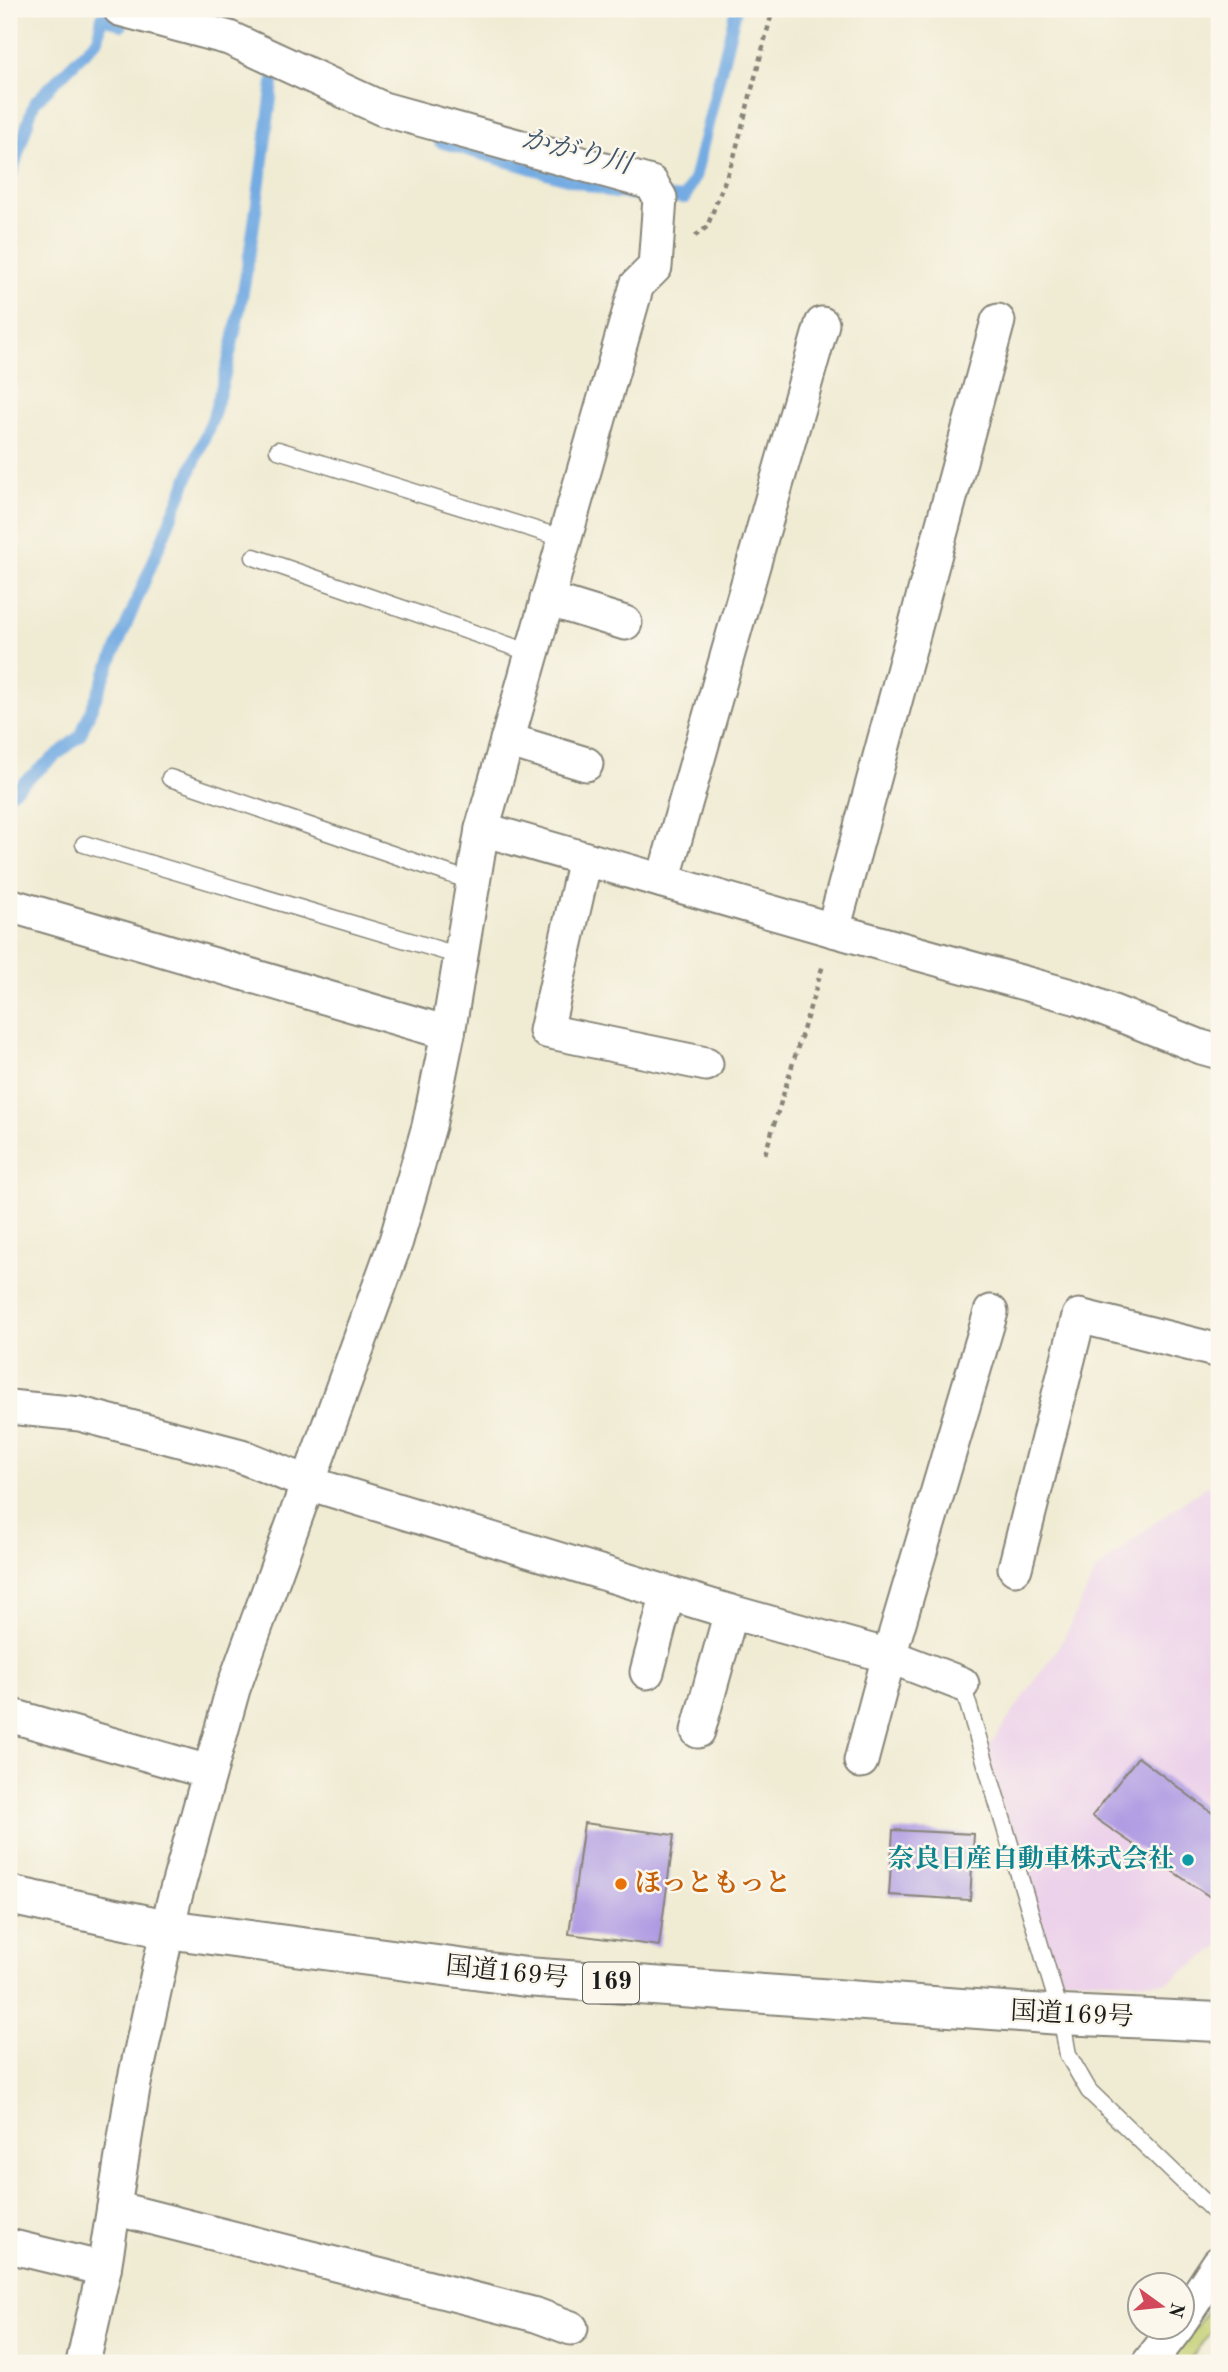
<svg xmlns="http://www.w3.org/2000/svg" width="1228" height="2372" font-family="'Old Standard TT','Noto Serif JP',serif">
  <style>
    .built { fill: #ecd1ea }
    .green { fill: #c1ce70; stroke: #6e7546; stroke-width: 2 }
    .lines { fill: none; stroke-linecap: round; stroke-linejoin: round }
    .stream { stroke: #73abe2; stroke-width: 12 }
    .building { fill: #af9be3 }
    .service-casing { stroke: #868478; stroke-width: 19 }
    .minor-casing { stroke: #868478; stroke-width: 37 }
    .trunk-casing { stroke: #868478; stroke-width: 42 }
    .path { stroke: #868478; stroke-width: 4.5; stroke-dasharray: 5 5; stroke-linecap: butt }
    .service { stroke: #fff; stroke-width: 16 }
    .minor { stroke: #fff; stroke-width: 33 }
    .trunk { stroke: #fff; stroke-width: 38 }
    .culture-dot { fill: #0f9aa8; stroke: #fbf7ec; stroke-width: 2.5 }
    .food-dot { fill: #e8710a; stroke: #fbf7ec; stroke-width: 2.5 }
    .labels { text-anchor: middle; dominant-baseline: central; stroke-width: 5; stroke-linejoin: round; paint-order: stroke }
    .shield { fill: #fbf7ec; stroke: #5f5e5a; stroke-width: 2 }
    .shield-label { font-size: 24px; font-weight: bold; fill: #1c1c1c }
    .culture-label { font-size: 26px; font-weight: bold; fill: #0d838f; stroke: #fbf7ec; text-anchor: end }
    .food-label { font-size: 26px; font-weight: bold; fill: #c56008; stroke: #fbf7ec; text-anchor: start }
    .street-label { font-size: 26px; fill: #1c1c1c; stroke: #fbf7ec }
    .water-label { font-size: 28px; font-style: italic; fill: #3f556b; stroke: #fbf7ec }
  </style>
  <rect width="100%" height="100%" fill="#fbf7ec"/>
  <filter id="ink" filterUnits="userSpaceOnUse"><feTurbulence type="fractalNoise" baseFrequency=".0143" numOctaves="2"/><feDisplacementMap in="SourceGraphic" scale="14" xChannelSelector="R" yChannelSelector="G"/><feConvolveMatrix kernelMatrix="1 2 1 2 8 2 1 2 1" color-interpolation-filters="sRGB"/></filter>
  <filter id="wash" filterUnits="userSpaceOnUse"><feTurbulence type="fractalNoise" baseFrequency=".00686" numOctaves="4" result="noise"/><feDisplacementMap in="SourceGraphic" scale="28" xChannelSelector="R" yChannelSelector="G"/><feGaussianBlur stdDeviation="1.57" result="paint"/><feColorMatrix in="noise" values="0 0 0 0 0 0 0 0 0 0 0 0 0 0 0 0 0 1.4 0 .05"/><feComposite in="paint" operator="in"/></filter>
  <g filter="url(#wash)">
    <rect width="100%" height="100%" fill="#f0ebd3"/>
    <polygon class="built" points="1207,1486 1219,1489 1219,1947 1166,1983 1053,1977 986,1751 1062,1642 1096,1571 1145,1530"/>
    <polygon class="green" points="1219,2295 1219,2321 1187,2363 1168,2363"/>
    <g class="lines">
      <g class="stream">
        <polyline points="440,142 615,193 642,195"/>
        <polyline points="9,182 34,103 98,39 102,17 122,25"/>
        <polyline points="660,196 685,198 695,177 736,9"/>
        <path d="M9,794l71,-58 132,-316c35,-112 46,-228 62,-344l-10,-12"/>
      </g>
    </g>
    <g id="blocks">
      <g class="building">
        <polygon points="1138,1757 1219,1818 1219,1903 1092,1816"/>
        <polygon points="584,1823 674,1835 659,1946 569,1934"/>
        <polygon points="893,1830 974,1834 970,1900 889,1895"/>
      </g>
    </g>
  </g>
  <g filter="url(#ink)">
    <use href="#blocks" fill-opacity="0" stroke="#868478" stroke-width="2"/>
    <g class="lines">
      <defs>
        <g id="service">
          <polyline points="278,450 565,539"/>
          <polyline points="254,557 531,653"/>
          <polyline points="170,778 473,882"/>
          <polyline points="84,844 460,956"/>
          <polyline points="962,1684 1061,2015 1068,2055 1089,2091 1219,2216"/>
        </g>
        <g id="minor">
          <polyline points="547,599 625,623"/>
          <polyline points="507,740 586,764"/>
          <polyline points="482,829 833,930 1078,998 1201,1047 1219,1052"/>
          <polyline points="585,859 546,1031 706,1064"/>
          <polyline points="663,881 822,324"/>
          <polyline points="9,905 448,1033"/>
          <polyline points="833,930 998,321"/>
          <polyline points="9,1407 80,1414 241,1456 308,1483 731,1612 889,1656 962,1684"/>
          <polyline points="1015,1568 1079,1316 1219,1351"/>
          <polyline points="647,1672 668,1593"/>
          <polyline points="9,1715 209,1772"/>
          <polyline points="698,1731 731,1612"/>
          <polyline points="861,1761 889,1656 991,1312"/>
          <polyline points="114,2208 536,2315 571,2328"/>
          <polyline points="9,2246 104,2269"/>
          <polyline points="1182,2319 1219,2263"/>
          <polyline points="83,2363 104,2269 133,2088 173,1904 233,1689 396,1241 429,1126 448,1033 482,829 637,285 655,267 660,198 651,183 383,109 229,38 120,9"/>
          <polyline points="1149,2363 1178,2326"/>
        </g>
        <polyline id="trunk" points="9,1895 167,1929 526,1977 1061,2015 1219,2022"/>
      </defs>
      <use href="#service" class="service-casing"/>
      <use href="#minor" class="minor-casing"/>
      <use href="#trunk" class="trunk-casing"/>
      <g class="path">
        <polyline points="695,236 707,227 734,157 773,9"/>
        <polyline points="765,1154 823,965"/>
      </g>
      <use href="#service" class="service"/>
      <use href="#minor" class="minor"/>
      <use href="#trunk" class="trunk"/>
    </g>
  </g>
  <circle class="culture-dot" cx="1188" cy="1860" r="7"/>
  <circle class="food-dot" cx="621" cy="1884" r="7"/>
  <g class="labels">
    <rect class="shield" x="583" y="1962.5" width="56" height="41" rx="5"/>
    <g class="shield-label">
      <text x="611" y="1983">169</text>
    </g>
    <g class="culture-label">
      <text x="1174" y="1860">奈良日産自動車株式会社</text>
    </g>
    <g class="food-label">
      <text x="635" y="1884">ほっともっと</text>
    </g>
    <g class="street-label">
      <text transform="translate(507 1973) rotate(6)">国道169号</text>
      <text transform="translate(1072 2015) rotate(3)">国道169号</text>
    </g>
    <g class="water-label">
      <text transform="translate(576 153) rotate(14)">かがり川</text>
    </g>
  </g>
  <rect width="1228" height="2372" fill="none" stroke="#fbf7ec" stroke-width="35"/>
  <g transform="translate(1161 2306) rotate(105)"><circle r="33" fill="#fbf7ec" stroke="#a29f99" stroke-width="2"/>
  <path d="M0-5L12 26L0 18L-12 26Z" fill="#d1495b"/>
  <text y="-10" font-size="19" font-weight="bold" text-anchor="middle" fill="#1c1c1c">N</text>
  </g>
</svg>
